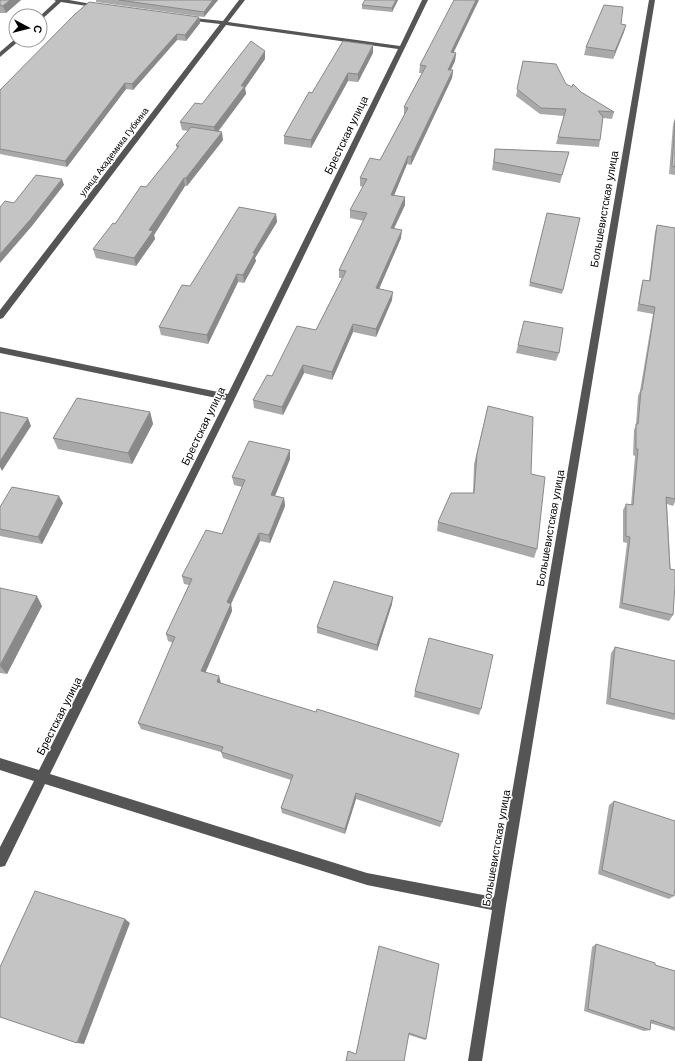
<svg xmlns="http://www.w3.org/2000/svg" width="675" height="1061" font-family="'DM Sans',sans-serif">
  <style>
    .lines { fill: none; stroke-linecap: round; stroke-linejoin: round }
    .minor { fill: #555; fill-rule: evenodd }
    .wall { fill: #a9a9a9 }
    .shaded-wall { fill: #898989 }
    .building { fill: #c4c4c4; stroke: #898989 }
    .labels { text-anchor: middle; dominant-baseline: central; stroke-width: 3; stroke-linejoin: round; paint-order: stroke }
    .far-street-label { font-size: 9px; fill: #000; stroke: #fff }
    .street-label { font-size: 11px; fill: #000; stroke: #fff }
  </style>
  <rect width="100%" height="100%" fill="#fff"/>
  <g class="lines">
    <g class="minor">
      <polygon points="54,0 69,0 103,6 100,8 61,2 40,21 40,16 56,1"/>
      <polygon points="239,0 245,0 228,22 400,46 422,0 428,0 235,398 50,774 367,873 494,897 649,0 655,0 506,905 482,1061 468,1061 492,910 367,885 45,784 5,866 0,867 0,847 34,781 0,770 0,758 39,770 226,400 0,353 0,347 228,394 398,49 226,25 3,318 0,319 0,310 220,24 186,20 184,19 184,17 223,21"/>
      <polygon points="15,39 20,40 0,57 0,52"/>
    </g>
  </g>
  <g class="wall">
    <polygon points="0,0 21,0 6,13 0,13"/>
    <polygon points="96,0 218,0 204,17 96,2"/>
    <polygon points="398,0 392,12 362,9 362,5"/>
    <polygon points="199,17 200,23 186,41 177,40 133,90 126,89 67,167 0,154 0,90"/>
    <polygon points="621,24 624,32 613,59 584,55 586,47"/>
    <polygon points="453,52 456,53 455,61 451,70 453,70 452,78 411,165 407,164 394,195 405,205 394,229 401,238 379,289 392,300 376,337 353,332 332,380 304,373 283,415 254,408 253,400 272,376 316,330 342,278 339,278 339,270 364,221 350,218 350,210 363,187 360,186 360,178 380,160 404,115 404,107 422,73 419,73 420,65"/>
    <polygon points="373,53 358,82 348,81 311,148 284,144 284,136 312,93"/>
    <polygon points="265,59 245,88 246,94 218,132 223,140 187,186 185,186 154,235 155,239 136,266 96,258 93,249 146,187 177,149 176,145 188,131 182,130 180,122 202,104"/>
    <polygon points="523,61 566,84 614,112 612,119 603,118 600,140 599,147 556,144 564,116 540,114 516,96"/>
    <polygon points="675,118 675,175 669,174 673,125"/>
    <polygon points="495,149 569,152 560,183 492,170"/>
    <polygon points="547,213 580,218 562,294 529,286"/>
    <polygon points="276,214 277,222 255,258 256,261 244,283 238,282 208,344 161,335 159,327 190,286"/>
    <polygon points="657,225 675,228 675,502 673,506 667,504 673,615 669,621 619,608 627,543 623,542 623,510 626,504 631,505 635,456 633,455 634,430 636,425 638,396 640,391 653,314 637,311 641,287 643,280 649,281 655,232"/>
    <polygon points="524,321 559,353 556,361 516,353"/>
    <polygon points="488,406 531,474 537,549 534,558 437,531 438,522 473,493 474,464"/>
    <polygon points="150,412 153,424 132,464 58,449 53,438"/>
    <polygon points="290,450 290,459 275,496 284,498 285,506 270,543 260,541 231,604 232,611 205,673 442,822 440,827 356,799 345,834 282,813 281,808 291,780 223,758 221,752 141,729 138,723 173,643 168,641 166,634 189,585 184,584 182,576 222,534 242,487 234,485 232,477"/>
    <polygon points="63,503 42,544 0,536 0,507"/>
    <polygon points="0,588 42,606 7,674 0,673"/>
    <polygon points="392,604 377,651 317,633 317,627"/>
    <polygon points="615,647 675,661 675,719 674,720 606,704 611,653"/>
    <polygon points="415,691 481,709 479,715 414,697"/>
    <polygon points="614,801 674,896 669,899 598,874 609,805"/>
    <polygon points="596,944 655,965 675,971 675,1031 650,1023 650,1030 644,1031 584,1011 592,947"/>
    <polygon points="379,946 426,1039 425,1040 409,1035 356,1054"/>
  </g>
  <g class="shaded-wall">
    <polygon points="10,0 21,0 6,13 3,6"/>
    <polygon points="213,0 218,0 204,17 204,12"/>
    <polygon points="396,0 398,0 392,12 392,8"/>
    <polygon points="476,0 479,0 450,60 451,52"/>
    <polygon points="199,17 200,23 186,41 185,35"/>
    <polygon points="626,25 624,32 613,59 615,51"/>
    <polygon points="177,34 177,40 133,90 132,84"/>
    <polygon points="373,45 373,53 358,82 358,74"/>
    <polygon points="265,51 265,59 245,88 246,94 215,135 214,127 241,86"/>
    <polygon points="456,53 455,61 447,77 448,70"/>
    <polygon points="453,70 452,78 411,165 411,157"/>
    <polygon points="348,73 348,81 311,148 311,140"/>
    <polygon points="125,83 126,89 67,167 65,161"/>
    <polygon points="222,132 223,140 187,186 186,178"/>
    <polygon points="408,156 407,164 391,203 391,195"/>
    <polygon points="184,178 185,186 154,235 155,239 136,266 134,258 149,230"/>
    <polygon points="62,179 64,185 32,226 0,263 0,254"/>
    <polygon points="405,197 405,205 390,236 391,228"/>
    <polygon points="276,214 277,222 255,258 256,261 244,283 243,275 253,253"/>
    <polygon points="402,230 401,238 376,296 376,288"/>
    <polygon points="237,274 238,282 208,344 207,335"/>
    <polygon points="393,292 392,300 376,337 376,329"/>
    <polygon points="353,324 353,332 332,380 332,372"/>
    <polygon points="303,365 304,373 283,415 282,407"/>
    <polygon points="150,412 153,424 132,464 128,453"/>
    <polygon points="28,418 31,426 2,471 0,467 0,461"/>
    <polygon points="290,450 290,459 272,503 271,495"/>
    <polygon points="59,496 63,503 42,544 38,537"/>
    <polygon points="284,498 285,506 270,543 269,535"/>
    <polygon points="259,533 260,541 231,604 232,611 203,678 201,671 227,602"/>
    <polygon points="37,596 42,606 7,674 0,666"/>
    <polygon points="393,597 392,604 377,651 377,645"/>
    <polygon points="219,676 221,683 217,682"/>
    <polygon points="356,793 356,799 345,834 345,829"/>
    <polygon points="125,919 130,923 84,1044 77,1043"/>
  </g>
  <g class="building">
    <polygon points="0,0 10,0 3,6 0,5"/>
    <polygon points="119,0 213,0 204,12"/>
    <polygon points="365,0 396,0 392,8 362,5"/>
    <polygon points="454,0 476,0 451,52 456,53 448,70 453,70 411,157 408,156 391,195 405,197 391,228 402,230 376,288 393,292 376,329 353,324 332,372 303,365 282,407 253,400 267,375 272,376 297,326 316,330 346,271 339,270 367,213 350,210 367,179 360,178 370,158 380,160 408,108 404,107 426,66 420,65"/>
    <polygon points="89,2 199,17 185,35 177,34 132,84 125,83 65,161 0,149 0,90 74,15"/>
    <polygon points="604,5 623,7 621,24 626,25 615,51 586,47"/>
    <polygon points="251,41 265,51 241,86 245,86 214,127 180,122 195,103 202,104"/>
    <polygon points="343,41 373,45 358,74 348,73 311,140 284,136 309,92 312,93"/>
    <polygon points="523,61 556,64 566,84 572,87 573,84 581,92 614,112 598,111 603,117 600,140 558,137 566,109 541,108 517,89"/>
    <polygon points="675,121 675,167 672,166"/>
    <polygon points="191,127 222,132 186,178 184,178 149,230 153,231 134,258 93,249 113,223 115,224 141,186 146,187 179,146 176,145"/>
    <polygon points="495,149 569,152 562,175 494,162"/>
    <polygon points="36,175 62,179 30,220 0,254 0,207 5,201 14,203"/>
    <polygon points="239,207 276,214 253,253 255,253 243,275 237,274 207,335 159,327 182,285 190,286"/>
    <polygon points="547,213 580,218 563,290 530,282"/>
    <polygon points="657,225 675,228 675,499 666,497 670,569 675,570 675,585 673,615 622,603 630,537 626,536 626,504 633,505 638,449 636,449 636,424 638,424 641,390 642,390 655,307 639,304 643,280 650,281"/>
    <polygon points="524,321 563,328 559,353 518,345"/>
    <polygon points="77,398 150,412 128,453 53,438"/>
    <polygon points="488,406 533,417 531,474 545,477 537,549 438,522 451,493 474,493 477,454"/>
    <polygon points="0,412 28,418 0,461"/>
    <polygon points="249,441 290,450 271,495 284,498 269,535 259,533 227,602 231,604 201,671 219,676 217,682 316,712 317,709 459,754 442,822 356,793 345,829 281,808 293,775 221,752 223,747 138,723 175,637 166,634 192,579 182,576 206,530 222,534 245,480 232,477"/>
    <polygon points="12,487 59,496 38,537 0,529 0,507"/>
    <polygon points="334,581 393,597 377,645 317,627"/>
    <polygon points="0,588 37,596 0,665"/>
    <polygon points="429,638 493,655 481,709 415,691"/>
    <polygon points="615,647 675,661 675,714 610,698"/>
    <polygon points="614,801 675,821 675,888 674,896 602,870"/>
    <polygon points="35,891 125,919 77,1043 0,1017 0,967"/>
    <polygon points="596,944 655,963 655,965 675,971 675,1028 651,1020 650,1030 588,1009"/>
    <polygon points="379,946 439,964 426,1039 409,1033 404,1061 346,1061 348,1051 356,1054"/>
  </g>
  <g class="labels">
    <g class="far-street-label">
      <text transform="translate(114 152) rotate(-53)">улица Академика Губкина</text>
    </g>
    <g class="street-label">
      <text transform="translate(346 135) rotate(-64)">Брестская улица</text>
      <text transform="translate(604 209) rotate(-80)">Большевистская улица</text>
      <text transform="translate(203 426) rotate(-64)">Брестская улица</text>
      <text transform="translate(550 528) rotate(-80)">Большевистская улица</text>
      <text transform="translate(59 716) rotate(-63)">Брестская улица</text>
      <text transform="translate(496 848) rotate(-80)">Большевистская улица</text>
    </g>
  </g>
  <g transform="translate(28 28) rotate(97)"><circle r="19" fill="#ffffff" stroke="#999999"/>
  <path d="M0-3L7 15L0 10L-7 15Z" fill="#000000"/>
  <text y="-6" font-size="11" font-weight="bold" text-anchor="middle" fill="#000000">С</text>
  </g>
</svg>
